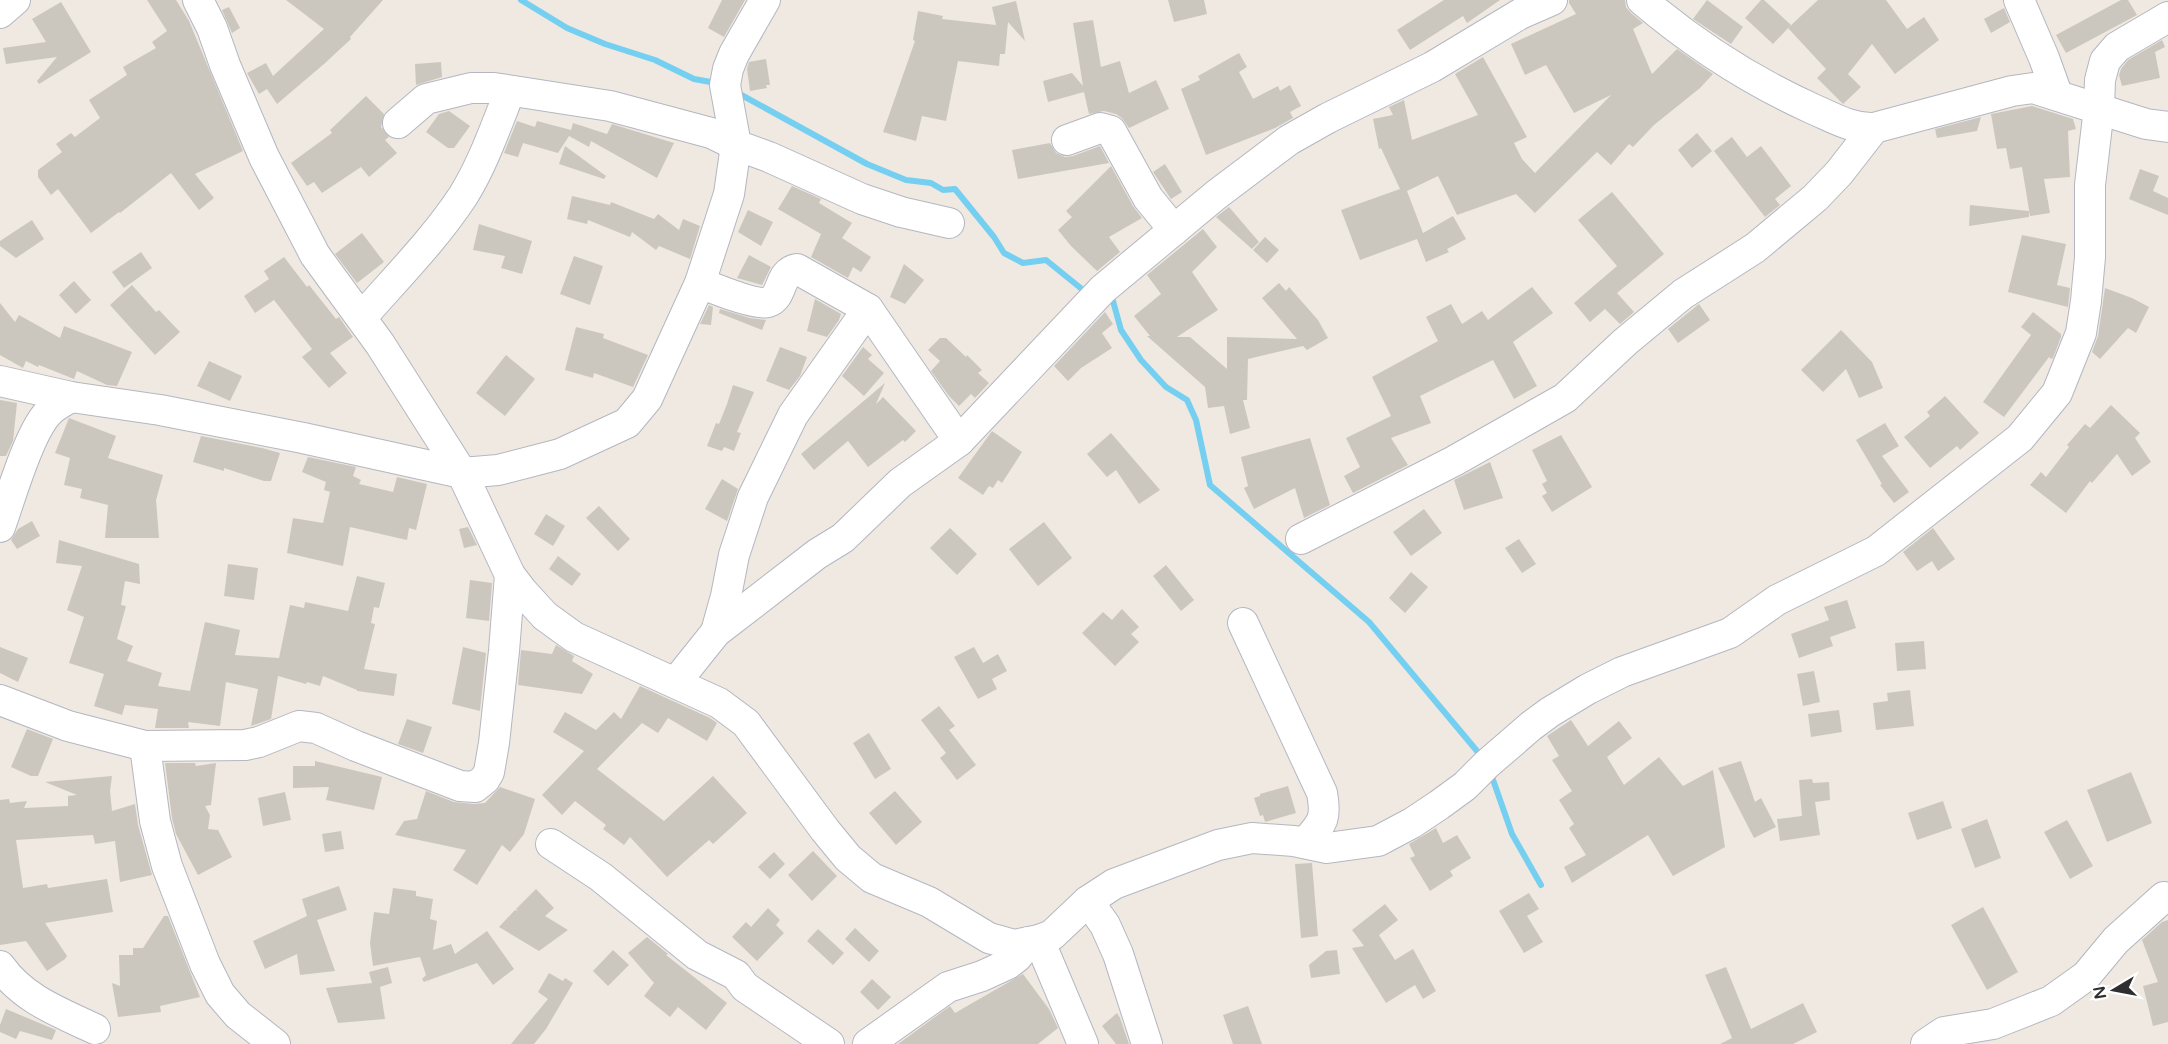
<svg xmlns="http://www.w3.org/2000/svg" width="2168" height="1044" font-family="'Varela Round',sans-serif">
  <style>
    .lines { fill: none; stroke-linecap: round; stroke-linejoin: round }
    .stream { stroke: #75cff0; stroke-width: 6 }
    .building { fill: #cbc7bf }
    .minor-casing { stroke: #b4b7c1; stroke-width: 32 }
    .minor { stroke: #fff; stroke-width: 30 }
  </style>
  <rect width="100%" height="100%" fill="#efe9e1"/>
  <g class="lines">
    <g class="stream">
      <polyline points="521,0 567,28 605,44 655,60 694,79 716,83"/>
      <polyline points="736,92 867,164 906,180 931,183 943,190 955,189 994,237 1004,253 1023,263 1046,260 1083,290 1090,290"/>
      <polyline points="1109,297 1113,301 1121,330 1141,360 1166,387 1187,400 1196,420 1210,485 1369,622 1482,757"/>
      <polyline points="1491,774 1512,834 1541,885"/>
    </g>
  </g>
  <g class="building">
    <polygon points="147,0 176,0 189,21 243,151 195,174 214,198 199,210 171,173 120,213 119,212 91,233 58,189 51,195 38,177 38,170 62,152 56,144 71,133 75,137 100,118 89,100 127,75 123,67 156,48 152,42 167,31"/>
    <polygon points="286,0 383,0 350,37 351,39 324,64 277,104 267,89 259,94 247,73 266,63 273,76 324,29"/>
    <polygon points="722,0 745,0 724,37 708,28"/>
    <polygon points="1168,0 1204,0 1207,14 1174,22"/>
    <polygon points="1444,0 1500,0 1467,23 1463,16 1410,50 1397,30"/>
    <polygon points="1569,0 1625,0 1626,7 1631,13 1643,23 1633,29 1652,74 1677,49 1713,74 1700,88 1654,125 1633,147 1629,144 1611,165 1597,152 1535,213 1516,194 1457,215 1438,176 1407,191 1423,233 1453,216 1466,239 1447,249 1449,252 1426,262 1417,239 1360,260 1341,210 1400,189 1381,148 1379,149 1373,119 1393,115 1389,107 1404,100 1412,140 1478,115 1455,74 1483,57 1527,137 1514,143 1522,159 1535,173 1611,95 1574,113 1546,65 1525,75 1511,44 1576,14 1569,3"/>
    <polygon points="1707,0 1743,27 1731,44 1693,19"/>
    <polygon points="1761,0 1764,0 1791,25 1773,44 1745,18"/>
    <polygon points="1818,0 1886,0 1907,29 1924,17 1939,40 1895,74 1872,44 1848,74 1861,87 1843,104 1817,78 1826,69 1788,28"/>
    <polygon points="2121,0 2128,0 2137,15 2066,53 2056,35"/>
    <polygon points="1016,1 1025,41 1008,22 1005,54 1000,54 999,66 958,61 946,121 922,116 916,141 883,132 915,41 913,40 918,11 943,16 942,19 996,25 992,7"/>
    <polygon points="61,2 91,52 39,84 37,81 57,57 6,64 3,48 46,42 32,19"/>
    <polygon points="229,7 240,28 232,33 222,10"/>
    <polygon points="2004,8 2010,22 1991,33 1984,19"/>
    <polygon points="1093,20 1101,67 1120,61 1129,93 1156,80 1169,109 1129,128 1122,118 1116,114 1104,111 1089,114 1084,92 1048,102 1043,81 1072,73 1083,86 1073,23"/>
    <polygon points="2162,40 2165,47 2155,52 2160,78 2122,86 2119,75 2121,69 2128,60"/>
    <polygon points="1239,53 1247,67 1239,72 1253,99 1278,86 1280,91 1290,85 1301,106 1290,112 1293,118 1275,128 1206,155 1181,89 1200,80 1198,76"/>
    <polygon points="766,59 770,85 766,85 767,88 750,91 747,69 749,62"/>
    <polygon points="441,62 442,77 416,85 415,64"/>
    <polygon points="366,96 384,114 381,127 389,137 385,140 397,153 369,177 361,167 322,193 314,182 307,186 291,163 332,133 330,130"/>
    <polygon points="2032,106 2073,119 2076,129 2068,131 2070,177 2044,179 2050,213 2030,216 2022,167 2010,169 2006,148 1997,149 1991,114"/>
    <polygon points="449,111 470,126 454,148 448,148 426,132 439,114"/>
    <polygon points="1981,117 1977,131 1937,138 1935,129"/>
    <polygon points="517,121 535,127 537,121 571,130 573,123 607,134 612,124 674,143 657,178 591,141 589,147 569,136 558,153 523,143 518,157 504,153"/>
    <polygon points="1697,133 1712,151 1692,168 1678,150"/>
    <polygon points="1732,137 1747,157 1761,146 1791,186 1775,199 1780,205 1765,217 1714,151"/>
    <polygon points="1050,143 1056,153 1065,157 1073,156 1100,146 1109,163 1018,179 1012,150"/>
    <polygon points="565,146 606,176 604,179 559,164"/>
    <polygon points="1165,164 1182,192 1171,199 1153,172"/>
    <polygon points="1111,166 1133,206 1142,218 1109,237 1120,252 1097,271 1071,246 1058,230 1072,217 1066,211"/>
    <polygon points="2140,169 2159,176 2153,191 2168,198 2168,215 2129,199"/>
    <polygon points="792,186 821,199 819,203 852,223 842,238 871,257 861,272 853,267 848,278 811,257 821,234 778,209"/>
    <polygon points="1612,192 1664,254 1617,293 1634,312 1620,324 1605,309 1590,322 1574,303 1617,266 1578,220"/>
    <polygon points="572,196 610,205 611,202 654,219 658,214 679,230 683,219 700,226 690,259 659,246 656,250 632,232 630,237 588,220 587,224 567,219"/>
    <polygon points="1970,205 2029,211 2029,217 1969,226"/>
    <polygon points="1229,207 1259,242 1252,249 1216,217"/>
    <polygon points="748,210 773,222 761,246 738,232"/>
    <polygon points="32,220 44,239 16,258 0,246 0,241"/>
    <polygon points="479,224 532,241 522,274 501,268 505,256 473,250"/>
    <polygon points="1203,229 1217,247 1192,272 1218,310 1177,337 1190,337 1227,369 1227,337 1297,339 1262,298 1279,283 1286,291 1289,287 1318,320 1328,338 1307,350 1303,346 1248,359 1247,400 1243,400 1250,428 1230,434 1224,406 1208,408 1205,387 1147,336 1150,336 1134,316 1161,294 1147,275"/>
    <polygon points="362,233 384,262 357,283 335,254"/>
    <polygon points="2022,235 2066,244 2057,285 2070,288 2068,307 2008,292"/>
    <polygon points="1265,237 1279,250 1267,263 1253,250"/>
    <polygon points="141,252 152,268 124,288 112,272"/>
    <polygon points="749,255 771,267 762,285 737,278"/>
    <polygon points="574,256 603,266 590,305 560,294"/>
    <polygon points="284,257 307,287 309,285 336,319 339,317 353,337 330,353 347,373 329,388 302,357 312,349 274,300 255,313 244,296 269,279 264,271"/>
    <polygon points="904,264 924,280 905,304 890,297"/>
    <polygon points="74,281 91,300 76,314 59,295"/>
    <polygon points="132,285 156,312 159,310 180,332 155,355 110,305"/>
    <polygon points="1532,287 1553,313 1513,342 1537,386 1514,399 1493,360 1420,396 1431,423 1391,438 1408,465 1353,493 1344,476 1360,467 1346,438 1391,416 1372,377 1438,341 1426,317 1451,304 1462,324 1482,311 1488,320"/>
    <polygon points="2105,288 2132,298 2149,307 2136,333 2128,328 2100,359 2092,352 2098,336"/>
    <polygon points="815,299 841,314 839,320 827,337 807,331"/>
    <polygon points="0,303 15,322 19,315 60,338 64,326 132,352 117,386 107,385 77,371 74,379 39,365 38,367 26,361 23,368 0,355"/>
    <polygon points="1699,304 1710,320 1678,343 1668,329"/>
    <polygon points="709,305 713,307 711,325 700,324"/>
    <polygon points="720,309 750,318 766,320 762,330 719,313"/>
    <polygon points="1105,312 1113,324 1102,333 1112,348 1081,368 1068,381 1054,366"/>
    <polygon points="2033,312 2061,334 2061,337 2053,358 2051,359 2049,357 2004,417 1983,402 2031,335 2021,327"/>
    <polygon points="576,327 604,334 603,338 648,355 633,387 594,373 593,378 565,370"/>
    <polygon points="1841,330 1872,362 1883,388 1859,398 1846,369 1823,392 1801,370"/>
    <polygon points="940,338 946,338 966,357 967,355 982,370 978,373 989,383 975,398 971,394 959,406 949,396 931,371 940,361 928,350"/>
    <polygon points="780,347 807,357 800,376 789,390 766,381"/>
    <polygon points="863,347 872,355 868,359 884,373 864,396 842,376"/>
    <polygon points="506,355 535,379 505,416 476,393"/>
    <polygon points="209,361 242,376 230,401 197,386"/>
    <polygon points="885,383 876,404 883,397 916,431 905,442 903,440 868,467 848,441 814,470 801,454"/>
    <polygon points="733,385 754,392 737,432 741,433 734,451 724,447 722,451 707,446 716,423 719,424 727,404"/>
    <polygon points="1945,396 1979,433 1960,450 1957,446 1930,468 1904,437 1930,416 1927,412"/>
    <polygon points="0,400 17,403 13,441 6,456 0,456"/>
    <polygon points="2111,405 2140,433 2135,438 2151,462 2132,476 2117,454 2092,483 2090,481 2066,513 2030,485 2041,472 2046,477 2069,447 2067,445 2085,424 2090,428"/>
    <polygon points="69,418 116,436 108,458 163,475 156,500 159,538 105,538 108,505 80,498 82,489 64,485 70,458 55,453"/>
    <polygon points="1885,423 1899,446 1882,456 1909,492 1894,503 1880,485 1882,484 1856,440"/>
    <polygon points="992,431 1022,452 1002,483 998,480 993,488 989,486 983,495 958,478"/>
    <polygon points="1111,433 1160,490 1139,504 1116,470 1107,477 1087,454"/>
    <polygon points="1561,435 1592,487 1552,512 1542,496 1547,493 1542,484 1547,481 1532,450"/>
    <polygon points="201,436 262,448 280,453 271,481 264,481 224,468 224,471 193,462"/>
    <polygon points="1310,438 1330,505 1304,518 1295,488 1254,509 1244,488 1248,486 1241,457"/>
    <polygon points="308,457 356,467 353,476 361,480 359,484 393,492 397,477 427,484 416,530 409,528 407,540 350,527 343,566 287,553 293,518 323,523 330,492 324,490 326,482 302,472"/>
    <polygon points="1490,462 1503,498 1464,510 1454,480"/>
    <polygon points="722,479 738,489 727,521 705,509"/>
    <polygon points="599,506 630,539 618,551 586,518"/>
    <polygon points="1424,509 1442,533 1411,556 1393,532"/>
    <polygon points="546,514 565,526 553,546 534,534"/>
    <polygon points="32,521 40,536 17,549 11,540 18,529"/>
    <polygon points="1044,522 1072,558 1038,586 1009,549"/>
    <polygon points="468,527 477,545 464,548 459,529"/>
    <polygon points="950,528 977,554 957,575 930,548"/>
    <polygon points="1933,528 1955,559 1938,571 1932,561 1917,571 1903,552"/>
    <polygon points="1519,539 1536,564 1522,573 1505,548"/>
    <polygon points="59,540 139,564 140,584 125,581 121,605 126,606 117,639 133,646 127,661 162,673 158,686 190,691 205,622 240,630 235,655 279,658 290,605 304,608 305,602 348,611 357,576 385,583 379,608 374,607 371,623 375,624 364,669 397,674 394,696 357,691 357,690 323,676 320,686 307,682 306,684 278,676 271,719 251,726 258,689 226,682 220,726 188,722 189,728 155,728 158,709 125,705 122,715 94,706 104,674 69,663 84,617 67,610 82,566 56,563"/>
    <polygon points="558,556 581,574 572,586 549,569"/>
    <polygon points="228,564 258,568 254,600 224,596"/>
    <polygon points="1166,565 1194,600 1181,611 1153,576"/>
    <polygon points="1411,572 1428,587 1405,613 1389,598"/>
    <polygon points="470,580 492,583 489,621 466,618"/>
    <polygon points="1847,600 1856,628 1830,637 1833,646 1799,658 1791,634 1829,620 1824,607"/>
    <polygon points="1122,609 1139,627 1131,634 1139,642 1115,666 1082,633 1103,612 1112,620"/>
    <polygon points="1924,641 1926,669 1897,671 1895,643"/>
    <polygon points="556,645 574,656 572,661 593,674 582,694 518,685 521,650 552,654"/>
    <polygon points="0,647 28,658 18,682 0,673"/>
    <polygon points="463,647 486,653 480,711 452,704"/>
    <polygon points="974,647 983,663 998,654 1007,671 992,679 997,689 978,699 954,657"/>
    <polygon points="1814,671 1820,702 1803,706 1797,674"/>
    <polygon points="640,686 710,718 717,723 707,741 668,718 658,733 642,723 597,769 664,821 713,776 747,813 713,844 709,840 667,877 630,837 624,845 603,829 606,825 575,801 562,815 542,795 584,751 553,732 565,712 596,730 614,712 621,719"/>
    <polygon points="1910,690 1914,726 1876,730 1873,703 1888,701 1887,693"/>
    <polygon points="939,706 955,726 949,730 976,765 957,780 940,758 946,753 921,720"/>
    <polygon points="1839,710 1842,732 1811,737 1808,714"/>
    <polygon points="407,719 432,727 423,753 398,744"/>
    <polygon points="1571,720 1588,746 1619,721 1632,738 1607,757 1624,785 1659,757 1683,786 1713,770 1725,847 1673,876 1648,835 1572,883 1564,867 1586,855 1569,828 1574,824 1559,800 1572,791 1552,760 1559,756 1547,736"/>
    <polygon points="27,729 53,739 38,776 31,776 11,767"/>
    <polygon points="869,733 891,769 875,779 853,743"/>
    <polygon points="315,761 382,777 374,810 326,800 329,787 293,788 293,766 315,766"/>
    <polygon points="1741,761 1755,802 1761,798 1776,827 1754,838 1718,768"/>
    <polygon points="165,763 195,763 196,766 216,763 211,805 205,806 210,815 208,829 218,830 232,857 198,875 176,834 172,818"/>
    <polygon points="2131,772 2152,823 2107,842 2087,790"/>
    <polygon points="112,776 110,791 112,811 135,804 138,825 152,875 120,882 115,841 95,844 93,835 16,840 23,888 47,884 48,888 107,879 113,912 45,923 67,956 65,959 47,971 26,941 0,945 0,800 9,799 10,803 27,801 24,808 68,806 68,796 77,795 45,782"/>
    <polygon points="1812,779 1813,783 1829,782 1830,800 1815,802 1820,835 1780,841 1777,819 1802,816 1799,780"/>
    <polygon points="1288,786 1296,813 1265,822 1263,815 1260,816 1254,798 1260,796 1260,794"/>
    <polygon points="500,787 535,799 524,834 510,852 502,845 477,885 453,870 466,850 395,835 404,821 417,819 426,791 454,802 474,804 485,803"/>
    <polygon points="895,791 922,822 896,845 869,813"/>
    <polygon points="285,792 291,820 263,826 258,798"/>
    <polygon points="1943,801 1952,828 1917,840 1908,813"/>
    <polygon points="1987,819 2001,858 1975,868 1961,829"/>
    <polygon points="2067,820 2093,866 2070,879 2044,832"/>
    <polygon points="1436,828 1443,843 1457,835 1471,858 1450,871 1453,876 1430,891 1410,858 1415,856 1409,844"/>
    <polygon points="341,831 344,849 325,852 322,834"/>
    <polygon points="813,851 837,876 812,901 788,875"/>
    <polygon points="774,852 785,864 770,879 758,867"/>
    <polygon points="1312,863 1318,936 1301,938 1295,864"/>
    <polygon points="339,886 347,910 317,920 335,971 300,975 297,954 265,969 253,941 307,916 302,899"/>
    <polygon points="393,888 416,891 416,896 433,899 430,919 437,921 433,950 451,944 455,954 487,931 514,969 493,985 477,963 429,980 429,982 428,980 424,982 422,979 426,975 420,957 373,966 370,943 374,912 389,914"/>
    <polygon points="536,889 554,908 545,916 568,930 539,951 499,927 515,910 518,911 516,909"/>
    <polygon points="1529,893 1539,909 1527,916 1543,942 1524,953 1499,911"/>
    <polygon points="1385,904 1398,920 1379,935 1395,960 1413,949 1436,991 1423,999 1415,985 1386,1003 1352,948 1364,946 1352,930"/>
    <polygon points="1983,907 2018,972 1987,990 1951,925"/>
    <polygon points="768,908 780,920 776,925 784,933 757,961 732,937 746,922 751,927"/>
    <polygon points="164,916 168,916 200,997 160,1006 161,1012 118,1017 112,983 120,986 119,955 133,955 133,948 143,948"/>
    <polygon points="2168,920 2168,1022 2153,1026 2143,986 2158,982 2142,940 2162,922"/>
    <polygon points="855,928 879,951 869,962 845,939"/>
    <polygon points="818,929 844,953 833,965 807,941"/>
    <polygon points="647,937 668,954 666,955 727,1003 706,1030 678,1007 670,1017 644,996 654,983 628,953"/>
    <polygon points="613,950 629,965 608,986 593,971"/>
    <polygon points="1337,950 1340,974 1311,978 1309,965 1326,951"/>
    <polygon points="388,967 392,983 380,987 385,1019 338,1023 326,988 372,983 369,972"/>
    <polygon points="1726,967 1751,1029 1803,1003 1817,1032 1793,1044 1720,1044 1732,1038 1705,975"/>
    <polygon points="549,973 563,981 565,978 573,983 546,1029 534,1044 511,1044 548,999 538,992"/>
    <polygon points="1023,974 1049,1009 1058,1028 1038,1044 898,1044 950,1006 955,1013"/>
    <polygon points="872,979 891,997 878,1010 860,992"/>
    <polygon points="1248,1006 1262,1044 1233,1044 1223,1015"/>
    <polygon points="6,1009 56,1030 52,1040 20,1031 16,1039 0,1032 0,1025"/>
    <polygon points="1117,1013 1120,1018 1129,1044 1116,1044 1102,1026"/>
  </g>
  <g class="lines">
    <defs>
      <g id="minor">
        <polyline points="198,0 212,28 225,65 264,157 315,255 380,344 462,473 510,575 523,592 545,616 574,637 719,703 746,723 825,830 848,858 872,878 929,902 989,938 1014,945 1039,940 1052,935 1088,901 1114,884 1218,845 1252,838 1294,841 1327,848 1378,841 1412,823 1439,805 1465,786 1487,764 1531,726 1550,712 1588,689 1622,672 1730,633 1777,600 1876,551 2020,438 2057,393 2081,333 2086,301 2090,257 2090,185 2099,108 2100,80 2105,61 2117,47 2168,17"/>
        <path d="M1642,0c52,44 109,81 171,109 21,9 39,20 61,19l138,-37 21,-3 113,36 22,3"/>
        <polyline points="2019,0 2044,58 2057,94"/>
        <polyline points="0,13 15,0"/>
        <polyline points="398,123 426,99 471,88 494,88 610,106 711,133 736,145 769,157 862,199 901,212 949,223"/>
        <polyline points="1067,140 1100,128 1111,131 1148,198 1174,230"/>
        <path d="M700,283c13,5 56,23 68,19 16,-5 10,-30 29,-33l71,40 91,132"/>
        <path d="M362,317c34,-39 72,-77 101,-121 20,-32 33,-70 47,-105"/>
        <polyline points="0,381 71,397 160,410 303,438 462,473 498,470 560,454 627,423 647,399 700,283 729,194 736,145 725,85 728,69 734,54 765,0"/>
        <path d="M0,527c10,-28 29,-94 48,-114 6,-7 15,-11 23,-16"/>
        <polyline points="1301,539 1454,461 1565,398 1625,342 1683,294 1755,248 1815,198 1839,173 1874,128"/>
        <path d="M1243,623l79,170c5,27 0,30 -17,50"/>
        <polyline points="716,632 726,596 734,555 753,497 793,415 868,309"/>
        <polyline points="676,682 716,632 817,554 843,538 900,483 959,441 1103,289 1216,195 1289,140 1328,118 1432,67 1520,14 1552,0"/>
        <polyline points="0,700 68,726 145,746 245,745 259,742 299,726 316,728 356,746 460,786 475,787 485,779 489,772 494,743 504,651 510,575"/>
        <polyline points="145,746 155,821 167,866 205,964 220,994 238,1015 275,1044"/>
        <polyline points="551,844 601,877 697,955 736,975 745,987 829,1044"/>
        <polyline points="1088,901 1105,925 1118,954 1147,1044"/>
        <polyline points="1039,940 1083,1044"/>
        <path d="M0,966c23,33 59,46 95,63"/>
        <polyline points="868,1044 948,987 982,976 1008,964 1017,957 1029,942"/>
        <polyline points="1926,1044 1944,1032 1993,1024 2051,1001 2086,976 2116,940 2164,897"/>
      </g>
    </defs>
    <use href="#minor" class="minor-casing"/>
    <use href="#minor" class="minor"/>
  </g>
  <g transform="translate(2114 990) rotate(260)" stroke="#ffffff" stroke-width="4.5" paint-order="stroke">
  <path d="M0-4.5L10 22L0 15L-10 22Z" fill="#2e2e2e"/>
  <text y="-9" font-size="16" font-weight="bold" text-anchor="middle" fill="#2e2e2e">N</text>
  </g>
</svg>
